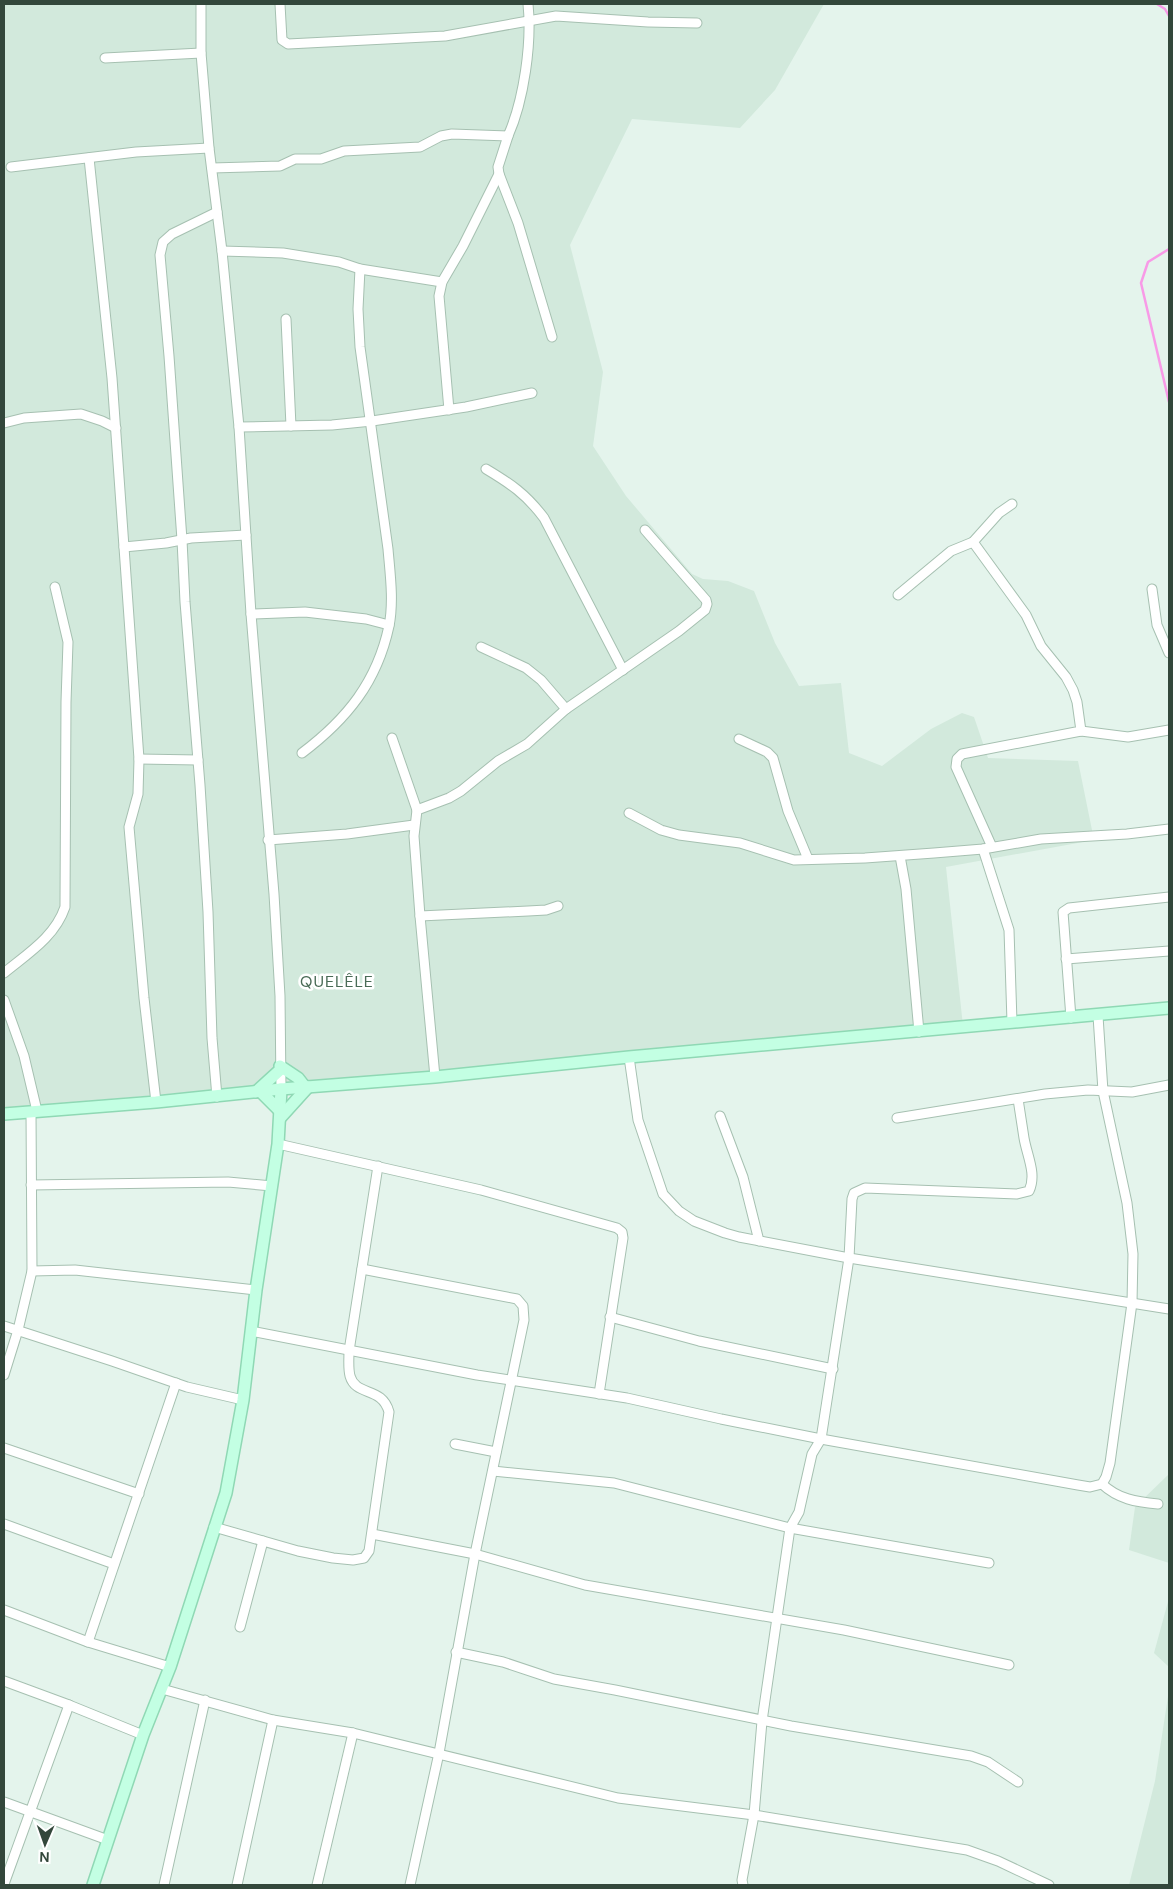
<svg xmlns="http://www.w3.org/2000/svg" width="1173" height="1889" font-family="'DM Sans',sans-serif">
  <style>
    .residential { fill: #d2e9dc }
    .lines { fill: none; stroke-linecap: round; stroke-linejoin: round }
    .stream { stroke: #f89ae7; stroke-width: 2.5 }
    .street-casing { stroke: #a6c0b1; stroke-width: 11 }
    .secondary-casing { stroke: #8fd8b4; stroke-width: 14 }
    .street { stroke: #fff; stroke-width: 9 }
    .secondary { stroke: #c3ffe3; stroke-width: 11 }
    .labels { text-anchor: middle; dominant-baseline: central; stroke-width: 5; stroke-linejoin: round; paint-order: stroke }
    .neighbourhood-label { font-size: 16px; letter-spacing: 1px; fill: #496b56; stroke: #fff }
  </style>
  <rect width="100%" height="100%" fill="#e4f4ec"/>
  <g class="residential">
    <polygon points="4,4 824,4 775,90 740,128 632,119 570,245 603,372 593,446 626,496 692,574 703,579 728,581 754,591 775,643 799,686 841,683 849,753 882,766 931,729 962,713 974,717 988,758 1078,761 1094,840 946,867 963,1026 4,1108"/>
    <polygon points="1169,1474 1169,1563 1129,1550 1135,1507"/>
    <polygon points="1169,1598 1169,1667 1154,1653"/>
    <polygon points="1169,1690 1169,1885 1129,1885 1155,1781"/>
  </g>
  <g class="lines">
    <g class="stream">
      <polyline points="1157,4 1165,9 1169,16"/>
      <polyline points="1169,249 1148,262 1141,283 1169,402"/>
    </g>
    <defs>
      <g id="street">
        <polyline points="201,4 201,53 209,148 222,251 239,427 251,614 274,894 280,996 281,1089"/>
        <polyline points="280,4 282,40 288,44 445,36 556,16 648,22 697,23"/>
        <polyline points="105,58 201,53"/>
        <polyline points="508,136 498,167 499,174 518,223 552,337"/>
        <polyline points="89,158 112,378 139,759 138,794 129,827 144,998 156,1102"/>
        <polyline points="11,167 136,152 209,148"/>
        <path d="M212,168l68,-2 15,-7h26l23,-8 76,-4 21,-11 11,-2 56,2c16,-36 24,-93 20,-132"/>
        <polyline points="222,251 283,253 339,262 360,269 442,282"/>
        <polyline points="286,319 291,426"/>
        <polyline points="449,410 439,296 442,282 463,246 499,174"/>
        <polyline points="4,423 24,418 81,414 102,421 116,428"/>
        <polyline points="239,427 332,425 372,421 466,407 532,393"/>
        <path d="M486,469c25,15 40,25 58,49l79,152"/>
        <polyline points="124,547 166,543 191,538 246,535"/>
        <polyline points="1152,589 1157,625 1169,653"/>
        <polyline points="898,595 951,551 973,542"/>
        <polyline points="251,614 305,612 366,619 389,625"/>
        <polyline points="481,647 526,668 541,680 566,709"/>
        <polyline points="1081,731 1128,737 1169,730"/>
        <polyline points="392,738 417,810"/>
        <polyline points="739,739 767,752 773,758 788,811 808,859"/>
        <path d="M302,753c45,-34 75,-71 87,-127 5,-25 1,-53 -1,-77l-28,-202 -2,-38 2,-40"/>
        <polyline points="139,759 198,760"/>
        <polyline points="629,813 661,830 679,835 740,843 794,860 865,858 934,853 983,849 1041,839 1127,834 1169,829"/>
        <polyline points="268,840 347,834 414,825"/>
        <polyline points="992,847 956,767 957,759 962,754 1081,731 1077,702 1073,690 1066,677 1041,646 1026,615 973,542 999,513 1012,504"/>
        <polyline points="983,849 1009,930 1012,1022"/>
        <polyline points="900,856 906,889 919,1032"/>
        <polyline points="420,916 528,911 546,910 558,906"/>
        <polyline points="1066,959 1169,951"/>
        <path d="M4,973c23,-19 51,-36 61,-66l1,-205 2,-60 -13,-55"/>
        <polyline points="4,1000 24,1056 37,1111"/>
        <polyline points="1071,1018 1063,912 1069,908 1169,897"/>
        <polyline points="629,1057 638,1120 663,1194 679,1211 694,1221 725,1233 739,1237 849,1258 1169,1309"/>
        <polyline points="435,1077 420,916 414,836 417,810 449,798 461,791 498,761 527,744 566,709 679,631 705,610 707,604 706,600 645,530"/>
        <polyline points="217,1097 212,1038 208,912 200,785 185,602 182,540 169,356 160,255 163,242 172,234 217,212"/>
        <polyline points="720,1116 743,1177 759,1241"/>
        <polyline points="897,1118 1045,1094 1088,1090 1132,1092 1169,1085"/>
        <polyline points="278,1144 481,1190 617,1228 622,1232 623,1238 599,1394"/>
        <polyline points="31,1185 228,1182 272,1186"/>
        <polyline points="362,1269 517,1299 523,1306 524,1320 475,1554 439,1753 410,1885"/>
        <polyline points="32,1271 75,1270 256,1290"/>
        <polyline points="610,1317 699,1341 833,1369"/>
        <polyline points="4,1326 112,1361 187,1387 243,1400"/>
        <polyline points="251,1331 477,1375 627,1398 721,1419 821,1439 1078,1485 1090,1487 1102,1484 1106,1477 1110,1463 1132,1303 1133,1254 1127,1203 1103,1091 1098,1016"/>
        <polyline points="4,1375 18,1330 32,1271 31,1112"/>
        <polyline points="455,1444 496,1452"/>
        <polyline points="4,1448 139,1494"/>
        <polyline points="493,1471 614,1483 790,1528 989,1563"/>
        <path d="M1102,1484c16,15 34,18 56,20"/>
        <polyline points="4,1524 114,1564"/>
        <path d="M214,1527l84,24 35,7 20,2 11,-2 5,-7 20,-139c-7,-26 -33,-15 -39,-36 -2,-8 -1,-17 -1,-25l29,-185"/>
        <polyline points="372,1534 475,1554 585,1585 844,1630 1009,1665"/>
        <polyline points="4,1610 88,1642 170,1667"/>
        <polyline points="240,1627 263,1541"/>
        <polyline points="88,1642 176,1383"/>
        <polyline points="456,1652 503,1662 554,1679 615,1690 791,1726 971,1756 988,1762 1018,1782"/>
        <polyline points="4,1681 69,1705 143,1735"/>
        <polyline points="162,1689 273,1720 353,1733 618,1798 754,1815 967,1850 998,1861 1049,1885"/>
        <polyline points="4,1802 108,1840"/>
        <polyline points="4,1884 69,1705"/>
        <polyline points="164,1885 205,1700"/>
        <polyline points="237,1885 273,1720"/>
        <polyline points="317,1885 353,1733"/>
        <path d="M743,1885l-1,-5 12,-65 8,-94 28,-193 9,-16 13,-58 9,-15 28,-181 3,-59 2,-6 11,-5 152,6 12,-3c8,-17 -2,-35 -5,-53 -2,-13 -4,-26 -6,-39"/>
      </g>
      <g id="secondary">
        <polyline points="280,1066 298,1078 305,1087"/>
        <polyline points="256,1092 280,1070"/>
        <polyline points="261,1092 280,1111"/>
        <polyline points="4,1114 156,1102 281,1089 435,1077 629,1057 1169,1008"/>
        <polyline points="280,1118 308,1087"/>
        <polyline points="93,1885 143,1735 170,1667 226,1493 243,1400 256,1290 278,1144 281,1089"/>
      </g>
    </defs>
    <use href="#street" class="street-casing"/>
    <use href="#secondary" class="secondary-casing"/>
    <use href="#street" class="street"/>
    <use href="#secondary" class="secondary"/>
  </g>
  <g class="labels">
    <g class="neighbourhood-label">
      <text x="337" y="981">QUELÊLE</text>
    </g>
  </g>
  <rect width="1173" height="1889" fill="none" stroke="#33473b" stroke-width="10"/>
  <g transform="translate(45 1844) rotate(182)" stroke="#ffffff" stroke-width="4" paint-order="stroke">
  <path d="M0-4L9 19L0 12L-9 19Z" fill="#33473b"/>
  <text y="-8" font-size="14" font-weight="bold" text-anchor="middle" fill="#33473b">N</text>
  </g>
</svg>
